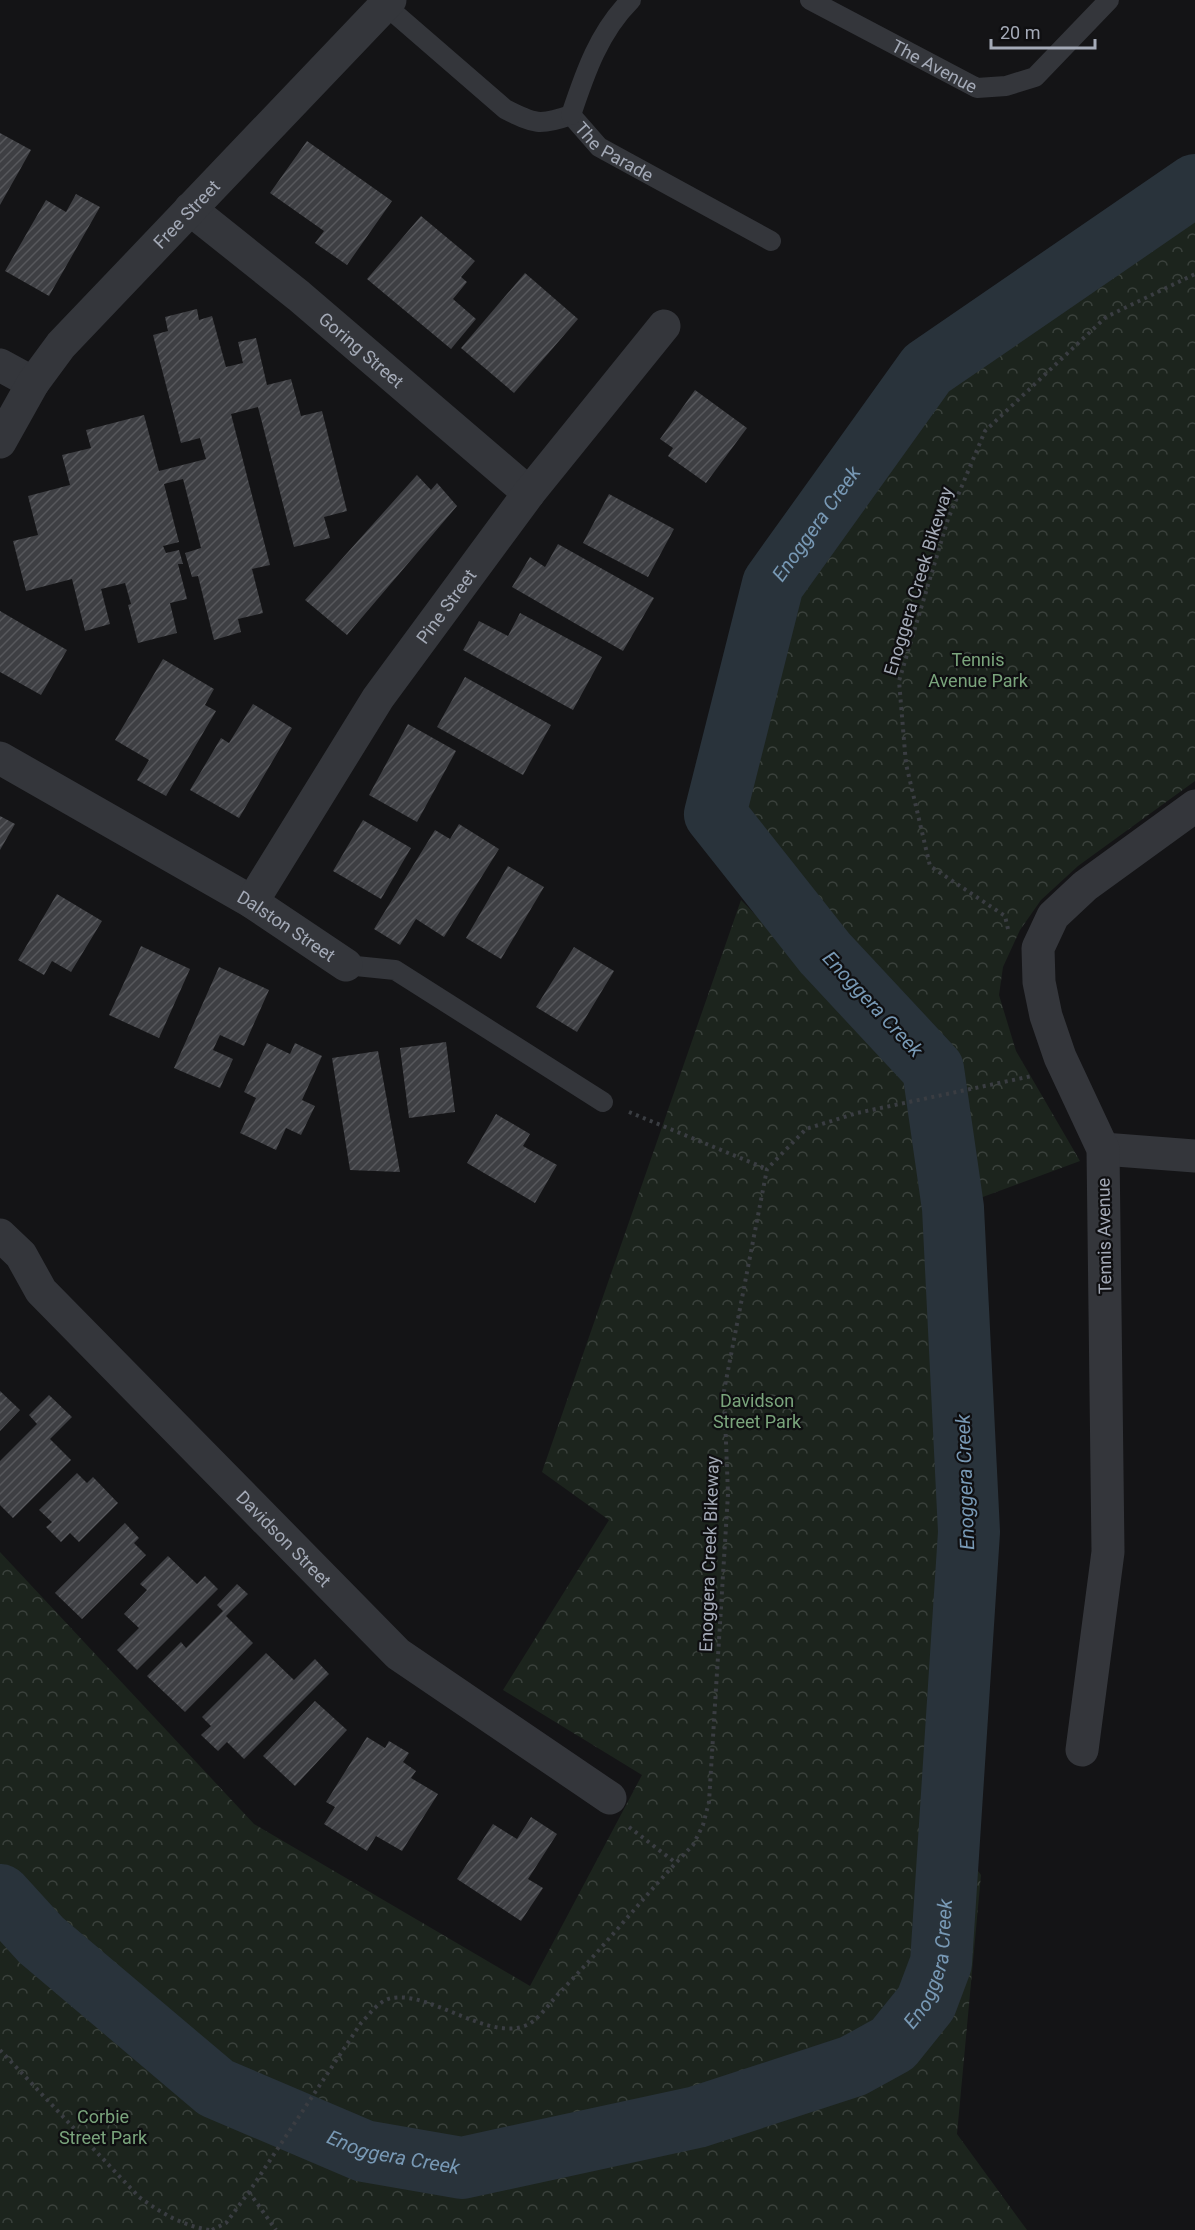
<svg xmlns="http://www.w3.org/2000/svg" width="1195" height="2230" font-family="Roboto,sans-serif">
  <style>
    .park { fill: url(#park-crowns) }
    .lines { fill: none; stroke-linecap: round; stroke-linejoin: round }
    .river { stroke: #29333b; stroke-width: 62 }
    .building { fill: url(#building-hatch) }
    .path { stroke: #3a3d42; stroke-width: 4; stroke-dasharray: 3 4.5; stroke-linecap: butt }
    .lane { stroke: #34363b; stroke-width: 20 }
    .street { stroke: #34363b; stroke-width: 33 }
    .labels { text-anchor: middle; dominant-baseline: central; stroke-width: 4.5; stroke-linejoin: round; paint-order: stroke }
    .street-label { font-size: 18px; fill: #a4aab7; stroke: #0f0f11 }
    .park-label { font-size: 18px; fill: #7aa47c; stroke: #0f0f11 }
    .water-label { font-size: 20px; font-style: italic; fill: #7899b5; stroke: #0f0f11 }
  </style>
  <defs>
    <pattern id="park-crowns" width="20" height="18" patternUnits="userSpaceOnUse" patternTransform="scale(1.5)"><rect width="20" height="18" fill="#1c241d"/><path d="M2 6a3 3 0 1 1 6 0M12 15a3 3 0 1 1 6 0" fill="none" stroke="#3a413c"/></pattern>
    <pattern id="building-hatch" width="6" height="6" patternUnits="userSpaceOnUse" patternTransform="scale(1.5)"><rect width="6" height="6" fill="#3e3f43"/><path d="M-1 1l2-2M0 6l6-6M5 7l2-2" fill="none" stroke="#57585c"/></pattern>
  </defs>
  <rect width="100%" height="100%" fill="#141416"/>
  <g class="park">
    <polygon points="1195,185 1195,781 1078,866 1041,900 1020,930 1003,967 999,995 1016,1051 1080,1161 953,1208 933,1069 825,953 715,814 773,584 927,369"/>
    <polygon points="741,900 927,1091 946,1511 924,1796 981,1875 957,2134 1027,2230 0,2230 0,1552 254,1824 530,1986 642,1775 503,1690 609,1520 542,1472"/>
  </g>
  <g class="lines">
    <path class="river" id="s1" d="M0,1895l41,45 175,148 148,63 98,17 235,-51 156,-51 40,-22 33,-41 15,-40 28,-431 -16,-324 -20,-139 -108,-116 -110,-139 58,-230 154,-215 268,-184"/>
  </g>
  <g class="building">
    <polygon points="0,133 31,150 0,205"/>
    <polygon points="307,141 392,201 347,265 315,243 324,231 270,193"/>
    <polygon points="76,194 100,207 49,296 5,271 46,200 66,212"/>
    <polygon points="421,216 475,261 461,277 467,282 453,299 476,319 451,349 367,279"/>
    <polygon points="525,273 578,319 514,393 461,348"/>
    <polygon points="197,309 199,320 212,316 226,367 243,363 238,342 256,338 267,385 291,379 301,416 322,411 347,511 324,517 330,538 294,547 258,407 231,414 270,565 252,569 263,613 238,619 241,632 214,640 198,576 192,577 185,553 201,548 183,479 164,484 179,542 163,546 166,553 179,550 183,564 178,564 187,599 170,603 177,633 138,643 128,605 131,604 125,583 101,589 110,624 85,631 72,579 26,591 13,541 38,535 28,496 70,485 62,455 91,448 86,430 144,415 159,471 206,459 200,438 181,443 153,335 168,331 165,317"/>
    <polygon points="695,390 747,428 706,483 668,456 673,448 660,439"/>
    <polygon points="417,475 431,490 437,483 457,506 347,635 305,600"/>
    <polygon points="609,494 674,529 648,577 583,543"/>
    <polygon points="558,544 654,598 623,651 512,587 530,557 545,567"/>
    <polygon points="0,611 67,650 41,695 0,672"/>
    <polygon points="520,613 602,657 573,710 463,650 479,621 508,636"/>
    <polygon points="163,659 214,689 205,705 216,711 166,796 137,780 149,760 115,740"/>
    <polygon points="465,677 551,725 523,775 437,727"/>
    <polygon points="253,704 292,728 239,818 190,790 221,738 229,743"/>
    <polygon points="408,724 456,751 417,822 369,795"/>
    <polygon points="0,816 15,824 0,850"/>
    <polygon points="363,820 411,848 381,899 333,871"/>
    <polygon points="459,824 499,849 444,937 416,919 400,945 374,929 435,830 450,839"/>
    <polygon points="508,866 544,887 501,959 466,938"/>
    <polygon points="57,894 102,921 71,972 52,961 44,975 18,960"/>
    <polygon points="141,946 190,969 159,1038 109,1015"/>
    <polygon points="574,947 614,971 577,1032 536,1007"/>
    <polygon points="219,967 269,990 244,1046 220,1035 213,1050 233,1059 220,1088 174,1068"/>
    <polygon points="446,1042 455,1112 409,1118 400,1048"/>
    <polygon points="267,1043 290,1054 295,1043 322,1056 302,1100 315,1106 301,1135 286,1128 276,1150 240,1133 256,1098 244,1092"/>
    <polygon points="378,1051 400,1172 350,1170 332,1058"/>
    <polygon points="496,1114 530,1134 523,1146 557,1165 535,1203 467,1163"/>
    <polygon points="0,1391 20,1410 0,1431"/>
    <polygon points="49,1395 72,1417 50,1439 71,1460 13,1518 0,1505 0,1461 37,1424 29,1415"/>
    <polygon points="77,1473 87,1483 93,1477 118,1503 79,1542 70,1533 61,1542 46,1527 52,1522 39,1510"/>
    <polygon points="125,1523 139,1538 134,1543 146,1555 82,1619 55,1593"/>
    <polygon points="168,1556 197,1584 205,1576 218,1589 137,1670 117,1650 139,1628 124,1614 147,1590 140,1584"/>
    <polygon points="237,1584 248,1594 226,1616 253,1643 185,1712 147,1676 181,1642 186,1648 223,1611 217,1605"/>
    <polygon points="266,1653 294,1680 315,1659 329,1674 244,1759 227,1742 218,1751 201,1735 211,1726 202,1717"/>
    <polygon points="315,1701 347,1730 295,1786 263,1756"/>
    <polygon points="367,1737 385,1748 389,1741 409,1753 403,1762 416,1771 411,1778 438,1794 402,1851 376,1836 367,1851 324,1824 335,1807 326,1802"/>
    <polygon points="531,1817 557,1834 528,1879 543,1888 521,1921 457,1879 493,1824 517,1839"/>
  </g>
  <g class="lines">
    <g class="path">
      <polyline points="1008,929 1005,916 930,866 906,764 899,681 948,519 985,431 1106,317 1195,274"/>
      <polyline points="629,1112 767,1169"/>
      <polyline points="629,1827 676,1863"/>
      <path d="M0,2050l139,147c22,16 44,29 71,33"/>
      <polyline points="249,2192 276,2230"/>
      <path d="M212,2230l14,-7 23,-31 112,-169c9,-9 18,-23 31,-25 40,-7 99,46 137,26 11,-6 23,-24 32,-33 46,-47 86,-99 132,-146l10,-20 6,-23 19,-308 -4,-103 43,-222 39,-40 51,-16 175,-37"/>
    </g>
    <g class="lane">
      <path id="s2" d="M810,0l167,88 29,-2 29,-9 74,-77"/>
      <path id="s3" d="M385,5l120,104c29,15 35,17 66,6l28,32 172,94"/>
      <path d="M571,115c14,-42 28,-83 60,-115"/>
      <polyline points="346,965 395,970 603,1102"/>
    </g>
    <g class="street">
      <path id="s4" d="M190,209l109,87 230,197"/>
      <polyline points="0,365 33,383"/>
      <path id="s5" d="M0,442l33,-59 28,-38 329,-345"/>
      <path id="s6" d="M0,758l252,144 94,63"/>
      <path id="s7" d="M252,902l126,-204 151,-205 135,-167"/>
      <polyline points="1103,1149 1195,1156"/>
      <path id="s8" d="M0,1235l21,20 20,36 357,363 212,144"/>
      <polyline points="1082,1750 1108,1552 1103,1149 1060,1057 1046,1016 1039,982 1038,948 1053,916 1085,886 1195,806"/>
    </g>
  </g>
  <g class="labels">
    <g class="street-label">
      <text stroke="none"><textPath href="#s2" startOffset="141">The Avenue</textPath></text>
      <text stroke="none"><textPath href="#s3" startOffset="286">The Parade</textPath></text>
      <text stroke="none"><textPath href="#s5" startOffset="296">Free Street</textPath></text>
      <text stroke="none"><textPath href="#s4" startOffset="222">Goring Street</textPath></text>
      <text transform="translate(918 581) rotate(-73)">Enoggera Creek Bikeway</text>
      <text stroke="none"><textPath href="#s7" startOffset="354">Pine Street</textPath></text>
      <text stroke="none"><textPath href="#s6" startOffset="332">Dalston Street</textPath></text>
      <text transform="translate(1104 1236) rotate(-91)">Tennis Avenue</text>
      <text stroke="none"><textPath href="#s8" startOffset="417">Davidson Street</textPath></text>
      <text transform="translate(709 1554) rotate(-88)">Enoggera Creek Bikeway</text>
    </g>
    <g class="park-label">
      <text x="978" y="659">Tennis<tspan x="978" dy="21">Avenue Park</tspan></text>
      <text x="757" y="1400">Davidson<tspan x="757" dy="21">Street Park</tspan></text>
      <text x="103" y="2116">Corbie<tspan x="103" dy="21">Street Park</tspan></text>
    </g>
    <g class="water-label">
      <text stroke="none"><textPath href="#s1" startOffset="2640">Enoggera Creek</textPath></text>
      <text transform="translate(873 1004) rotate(47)">Enoggera Creek</text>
      <text transform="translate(965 1482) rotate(-92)">Enoggera Creek</text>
      <text stroke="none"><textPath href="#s1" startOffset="1092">Enoggera Creek</textPath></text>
      <text stroke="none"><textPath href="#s1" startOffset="480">Enoggera Creek</textPath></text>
    </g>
  </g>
  <path d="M991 39v9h104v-9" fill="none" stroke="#a4aab7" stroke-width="3"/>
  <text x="1000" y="39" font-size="18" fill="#a4aab7" stroke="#0f0f11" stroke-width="4.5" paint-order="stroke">20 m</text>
</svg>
